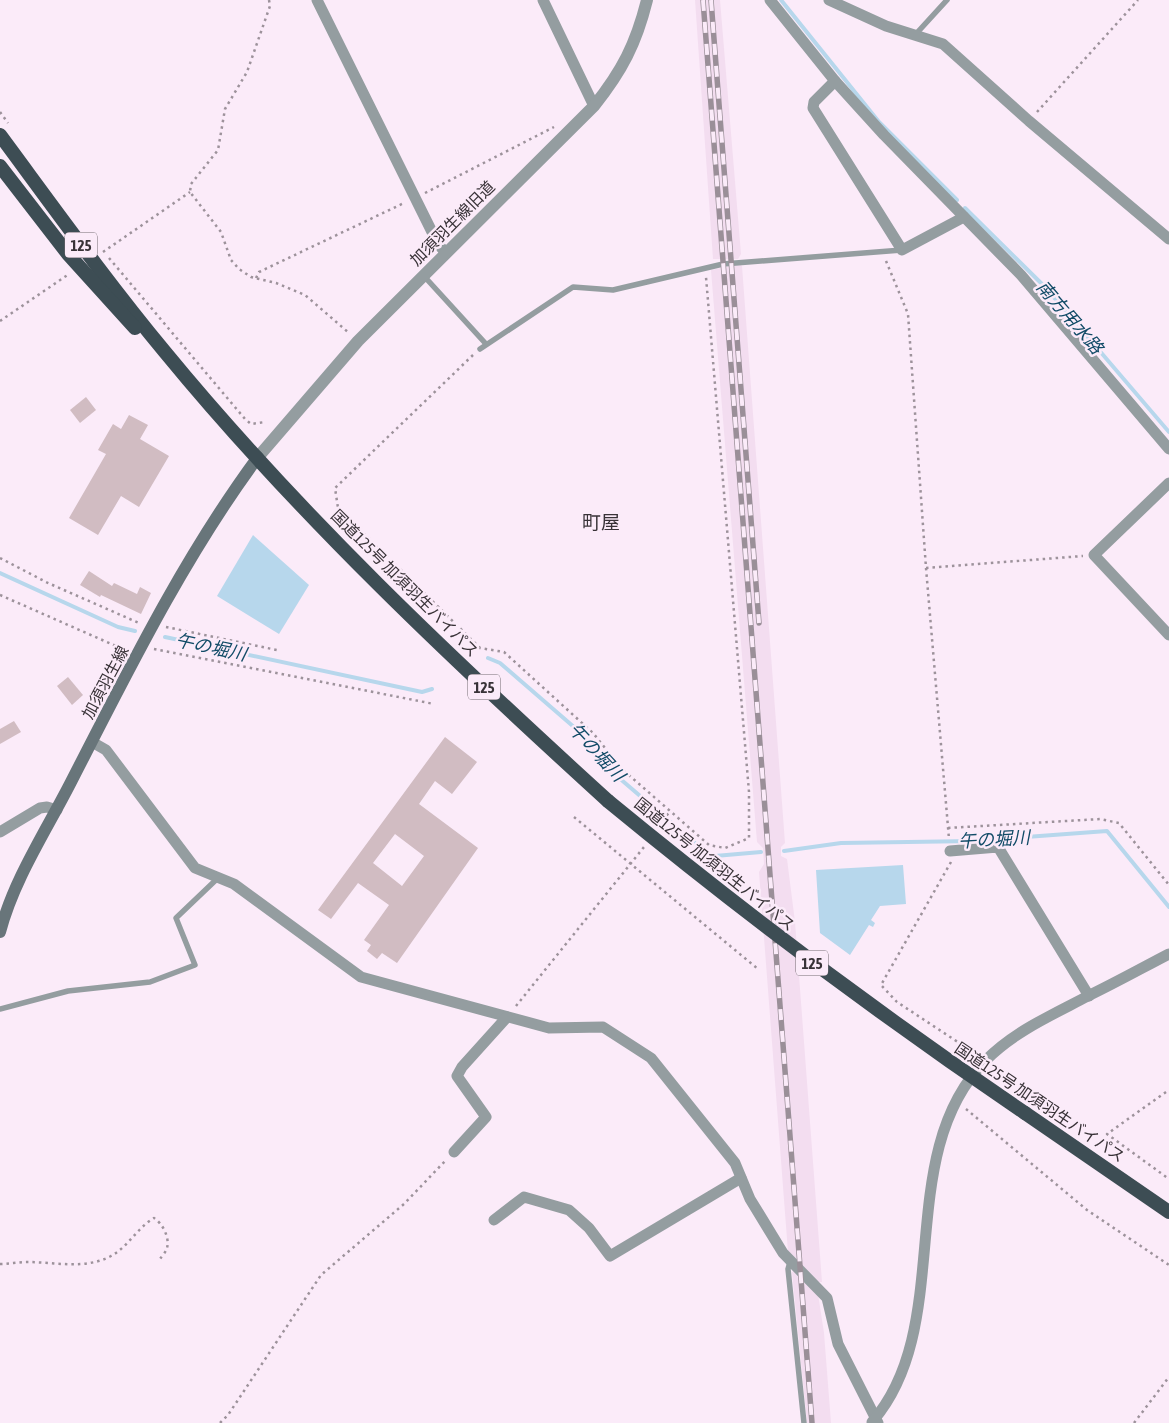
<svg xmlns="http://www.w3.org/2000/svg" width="1169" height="1423" font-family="'Asap Condensed','Noto Sans JP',sans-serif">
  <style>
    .built { fill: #f3ddf0 }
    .water { fill: #b7d7ec }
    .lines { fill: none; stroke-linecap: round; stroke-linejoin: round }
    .stream { stroke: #b7d7ec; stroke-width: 4 }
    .building { fill: #d1bcc2; fill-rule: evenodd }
    .path { stroke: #9d929b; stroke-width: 2.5; stroke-dasharray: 2.5 4; stroke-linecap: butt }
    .service { stroke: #949da0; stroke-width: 5.5 }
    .minor { stroke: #949da0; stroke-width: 11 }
    .tertiary { stroke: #949da0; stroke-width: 12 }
    .secondary { stroke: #68757a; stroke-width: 12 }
    .trunk { stroke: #3d4d54; stroke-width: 14 }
    .rail-casing { stroke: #9a8f98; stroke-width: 5.5 }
    .rail { stroke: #fbebf9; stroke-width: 4; stroke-dasharray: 11; stroke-linecap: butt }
    .trunk-bridge { stroke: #3d4d54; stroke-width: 14 }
    .labels { text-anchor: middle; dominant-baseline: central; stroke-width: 5; stroke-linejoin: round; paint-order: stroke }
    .shield { fill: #fbebf9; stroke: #726a71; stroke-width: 1 }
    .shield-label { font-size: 15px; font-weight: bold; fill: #383237 }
    .street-label { font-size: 16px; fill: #383237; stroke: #fbebf9 }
    .water-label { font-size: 18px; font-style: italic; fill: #114b67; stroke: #fbebf9 }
    .quarter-label { font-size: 19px; fill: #383237; stroke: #fbebf9 }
  </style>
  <rect width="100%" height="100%" fill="#fbebf9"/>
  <g class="built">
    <polygon points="695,0 720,0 741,254 738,259 713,259"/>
    <polygon points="740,264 742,266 785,843 781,847 781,856 787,859 795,922 822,1282 816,1282 788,1252 759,872 764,864 763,848 757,842 711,270"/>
    <polygon points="794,1271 818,1294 824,1333 831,1423 807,1423 792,1272"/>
  </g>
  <g class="water">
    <polygon points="253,535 309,585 279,634 217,596"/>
    <polygon points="903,865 906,904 880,906 871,920 875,923 873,927 869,925 850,955 820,933 816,870"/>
  </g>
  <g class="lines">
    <g class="stream">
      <polyline points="781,0 879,122 957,200"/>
      <polyline points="965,208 1045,287 1169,432"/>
      <polyline points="0,573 118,627 135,631"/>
      <polyline points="165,637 422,692 432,689"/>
      <polyline points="488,658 500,663 582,734 611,771 709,855 715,856 761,852"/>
      <polyline points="784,851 841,843 974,841 1107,831 1169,907"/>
    </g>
  </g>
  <g class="building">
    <polygon points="86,397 96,410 80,423 70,410"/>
    <polygon points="129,415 148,425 140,439 169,456 139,507 121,496 98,535 69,518 106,454 98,450 113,424 121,429"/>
    <polygon points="89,571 112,586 114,583 137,594 140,587 151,593 141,614 101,595 100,597 80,585"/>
    <polygon points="68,677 83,695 72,705 57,686"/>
    <polygon points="14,721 21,732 0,744 0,729"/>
    <path d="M445,737l32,25 -25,32 -17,-13 -16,23 59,44 -81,115 -15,-10 -5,6 -10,-8 4,-6 -7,-5 25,-35 -31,-22 -27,36 -13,-9zM395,834l29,22 -22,30 -29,-23z"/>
  </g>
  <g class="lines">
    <g class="path">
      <polyline points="269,0 270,6 247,72 225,109 218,150 191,184 190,192 221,232 231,260 239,269 251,277 276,283 305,295 349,333"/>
      <polyline points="0,112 8,123"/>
      <polyline points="1037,112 1138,0"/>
      <polyline points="425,193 554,127"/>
      <polyline points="103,252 190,192"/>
      <polyline points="109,258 245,419 251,424 265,422"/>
      <polyline points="886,261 908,314 926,568 949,839"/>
      <polyline points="256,278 259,272 404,203"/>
      <polyline points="0,321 69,274"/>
      <polyline points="473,355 335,488 338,508 480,648 504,652 593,733 622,769 709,845 725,848 749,838 749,792 706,277"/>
      <polyline points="0,558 48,583 139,623"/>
      <polyline points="926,568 1083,556"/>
      <polyline points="0,595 125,650"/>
      <polyline points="166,627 277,650"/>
      <polyline points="154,649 434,704"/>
      <polyline points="574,817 758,969"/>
      <polyline points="659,826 670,811"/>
      <polyline points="948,828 1100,819 1119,823 1169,885"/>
      <polyline points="951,862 881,985 897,1002 976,1054"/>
      <polyline points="516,1006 644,847"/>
      <polyline points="1166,1092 1107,1134 1169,1179"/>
      <polyline points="966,1109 1087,1210 1169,1265"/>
      <path d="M0,1264c9,0 18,-2 27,-2 28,0 58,8 84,-6 17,-9 26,-28 43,-38 8,5 16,19 13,30 -1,4 -5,8 -7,11"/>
      <polyline points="220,1423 228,1415 321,1275 404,1204 447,1159"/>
      <polyline points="1134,1423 1169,1377"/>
    </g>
    <g class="service">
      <polyline points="915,35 947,0"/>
      <polyline points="423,275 486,344"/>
      <polyline points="480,349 573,287 613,290 723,264 902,250"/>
      <polyline points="0,1009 68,991 150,982 195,965 176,918 219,877"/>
      <polyline points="790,1262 788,1269 804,1423"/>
    </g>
    <g class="minor">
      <polyline points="317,0 438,244 445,252"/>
      <polyline points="543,0 594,106"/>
      <polyline points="770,0 835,81 884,135 1021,275 1169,449"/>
      <polyline points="829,0 886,26 943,44 1029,121 1169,239"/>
      <polyline points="835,81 814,102 813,108 902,250 964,217"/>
      <polyline points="1169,483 1094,555 1169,635"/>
      <polyline points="92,742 106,750 195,868 234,884 361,977 549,1028 603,1027 651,1058 735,1163 750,1199 783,1253 827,1298 838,1344 878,1423"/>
      <polyline points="0,832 40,808 47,807 57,810"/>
      <polyline points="950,851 998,847 1089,996"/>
      <polyline points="454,1152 486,1117 457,1076 462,1067 507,1017"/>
      <polyline points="494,1220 524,1197 569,1210 589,1228 610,1256 741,1178"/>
      <path d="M872,1422c85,-97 19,-267 114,-362 29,-29 66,-45 102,-64 27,-13 54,-28 81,-42"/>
    </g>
    <path class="tertiary" d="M258,457l100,-116 236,-235c28,-35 42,-62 53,-106"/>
    <path class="secondary" d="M0,932c14,-53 46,-101 71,-150 57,-111 113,-225 187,-325"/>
    <g class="trunk">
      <path d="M0,135c54,73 107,147 165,217 133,162 288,308 443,449"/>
      <polyline points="0,166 68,254 135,328"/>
      <polyline points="1025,1113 1169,1212"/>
    </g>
    <defs>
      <g id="rail">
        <polyline points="703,0 812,1423"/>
        <polyline points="711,0 759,623"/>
      </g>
    </defs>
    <use href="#rail" class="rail-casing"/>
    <use href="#rail" class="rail"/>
    <path class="trunk-bridge" d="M608,801c135,111 272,214 417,312"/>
  </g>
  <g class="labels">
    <g class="shield">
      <rect x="65" y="232.5" width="32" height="25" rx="4"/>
      <rect x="468" y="674.5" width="32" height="25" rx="4"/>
      <rect x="796" y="950.5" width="32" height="25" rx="4"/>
    </g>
    <g class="shield-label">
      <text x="81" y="245">125</text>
      <text x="484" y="687">125</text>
      <text x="812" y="963">125</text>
    </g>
    <g class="street-label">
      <text transform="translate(452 223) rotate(-45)">加須羽生線旧道</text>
      <text transform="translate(405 583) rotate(45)">国道125号 加須羽生バイパス</text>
      <text transform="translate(105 682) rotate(-62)">加須羽生線</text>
      <text transform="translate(715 864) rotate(39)">国道125号 加須羽生バイパス</text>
      <text transform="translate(1040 1102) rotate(34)">国道125号 加須羽生バイパス</text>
    </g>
    <g class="water-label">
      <text transform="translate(1070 317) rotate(49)">南方用水路</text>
      <text transform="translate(211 647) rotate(12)">午の堀川</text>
      <text transform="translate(597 752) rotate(47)">午の堀川</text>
      <text transform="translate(994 839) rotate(-3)">午の堀川</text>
    </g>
    <g class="quarter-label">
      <text x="601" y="522">町屋</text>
    </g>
  </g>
</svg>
